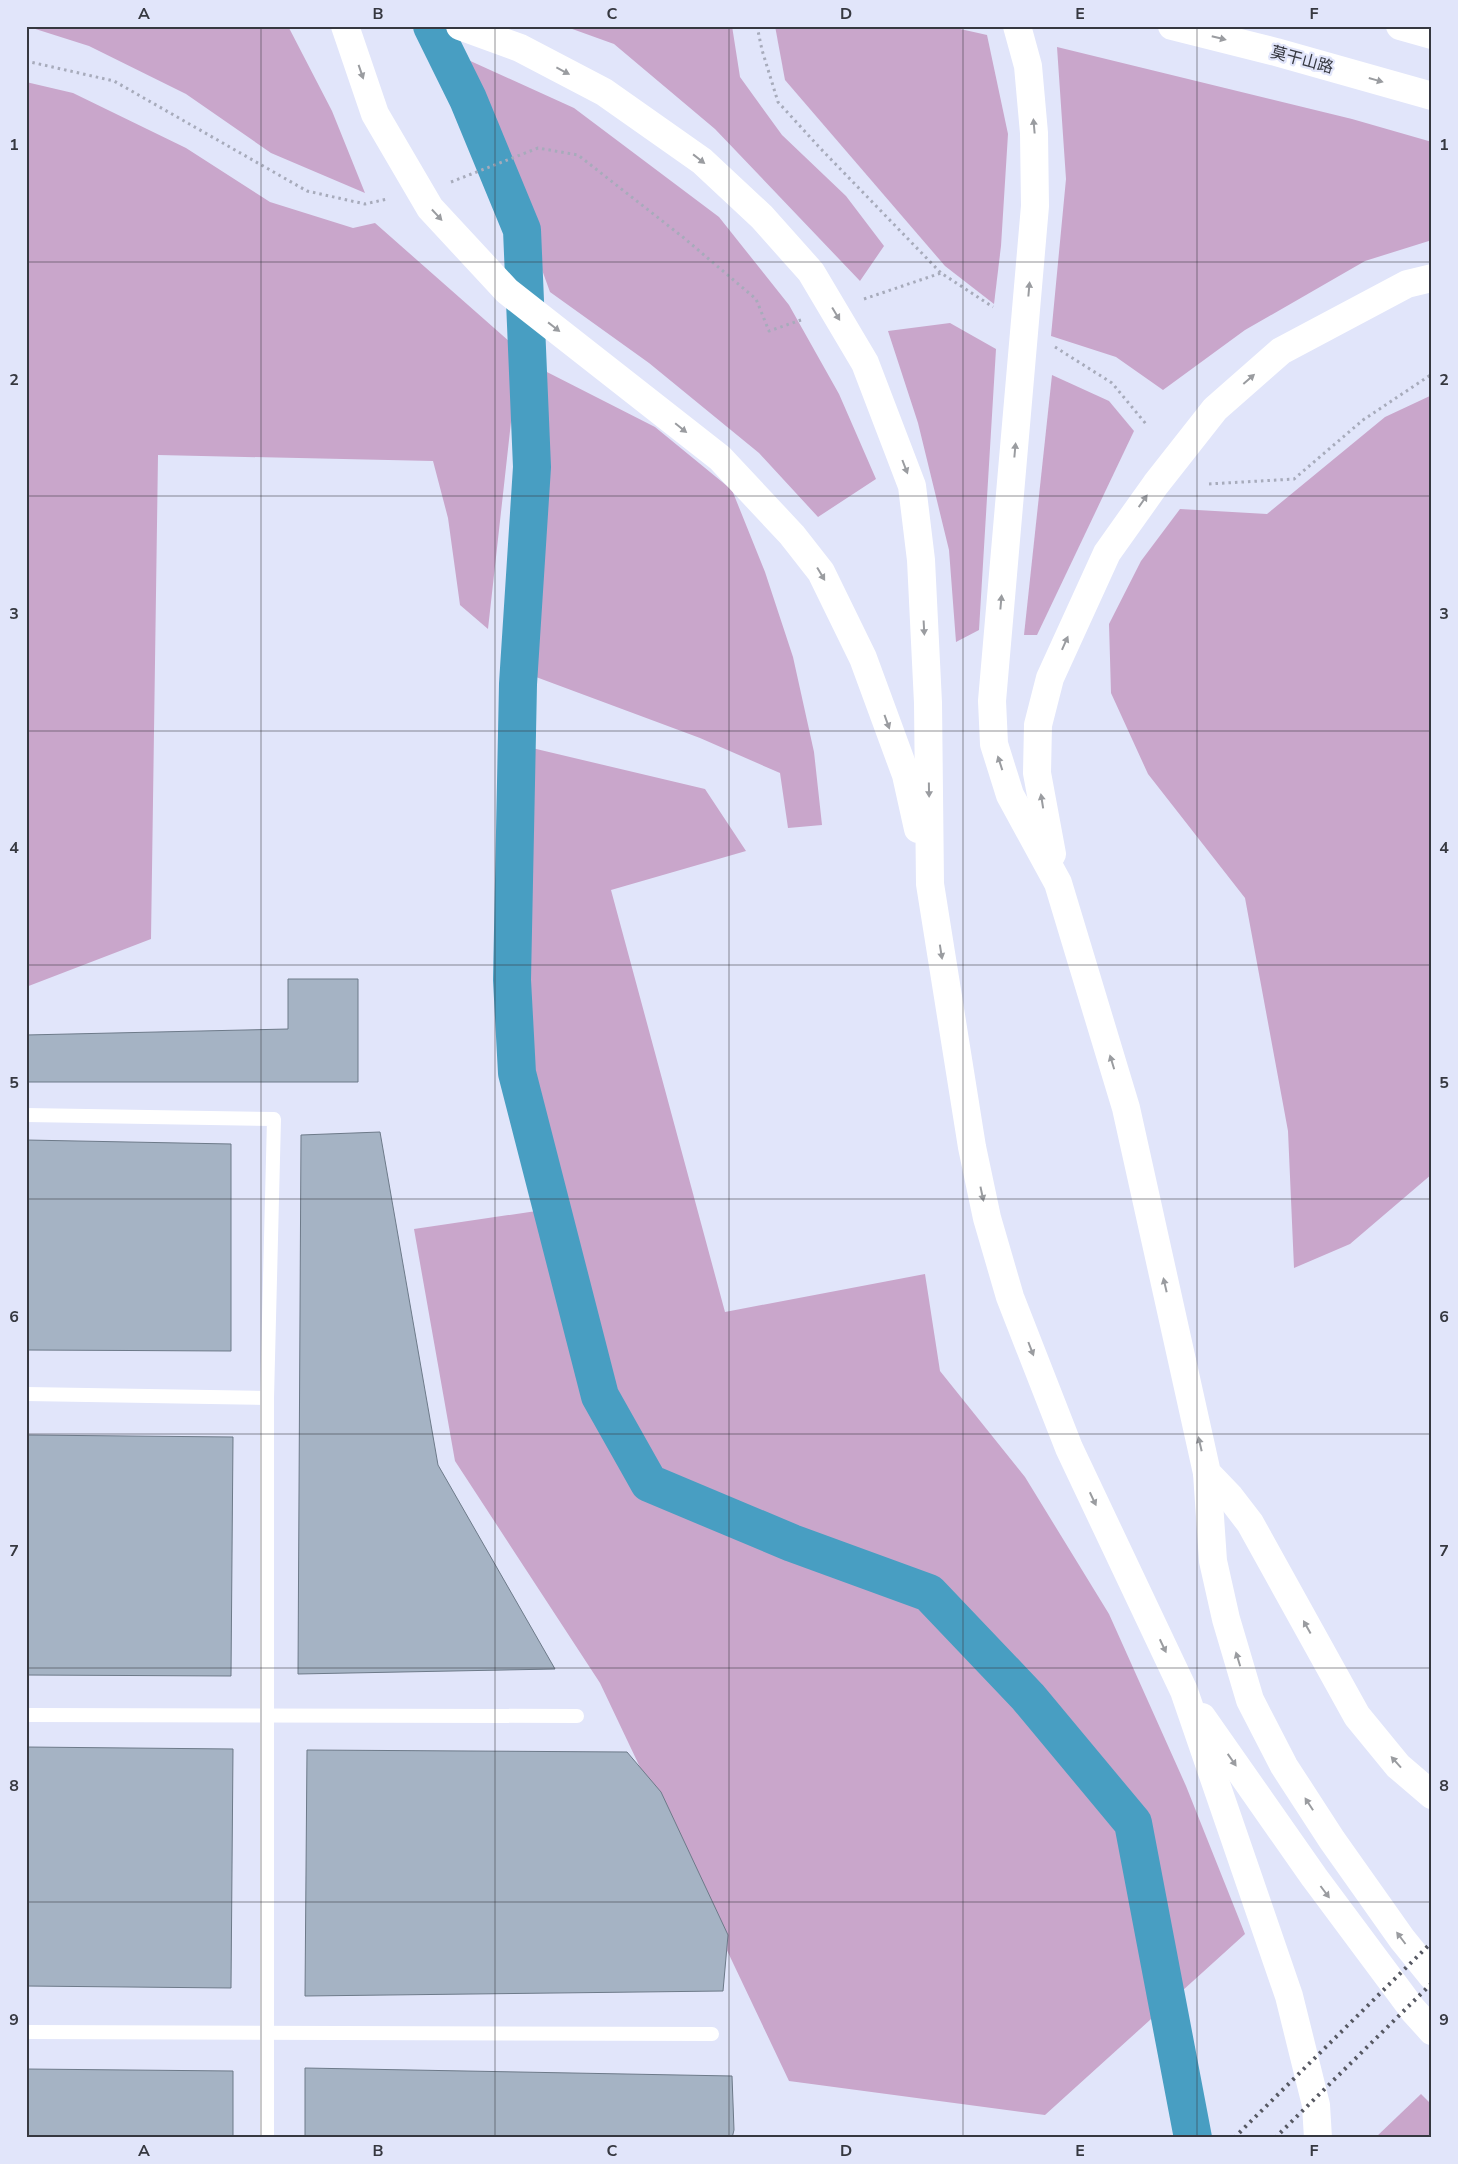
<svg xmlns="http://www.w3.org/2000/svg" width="1458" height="2164" font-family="'Nunito Sans','Noto Sans SC',sans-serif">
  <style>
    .green { fill: #c9a6cb }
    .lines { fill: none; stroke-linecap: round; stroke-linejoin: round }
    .canal { stroke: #489ec2; stroke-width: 38 }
    .building { fill: #a5b3c4; stroke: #6d7a89 }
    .path { stroke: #a7abbb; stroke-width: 3; stroke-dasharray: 2.5 4; stroke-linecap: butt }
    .service { stroke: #fff; stroke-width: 14 }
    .trunk { stroke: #fff; stroke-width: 28 }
    .motorway { stroke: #fff; stroke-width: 28 }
    .rail { stroke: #565862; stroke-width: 4; stroke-dasharray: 2.5 5; stroke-linecap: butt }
    .oneway { fill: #9a9ca0 }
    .grid { fill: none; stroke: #363840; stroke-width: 1; stroke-opacity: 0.55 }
    .labels { text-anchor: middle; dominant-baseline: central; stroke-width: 4.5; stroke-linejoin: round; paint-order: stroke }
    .street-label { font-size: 16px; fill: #363840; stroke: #e1e5fa }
    .neatline { fill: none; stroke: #363840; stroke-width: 2 }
    .grid-label { font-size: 16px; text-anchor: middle; font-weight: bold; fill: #363840 }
  </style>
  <rect width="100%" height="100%" fill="#e1e5fa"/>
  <g class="green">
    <polygon points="26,26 288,26 332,111 365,193 271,153 186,94 89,46"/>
    <polygon points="564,26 732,26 740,77 782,135 846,196 884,246 860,281 715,129 614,44"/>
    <polygon points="775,26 947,26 987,35 1008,134 1001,246 994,304 945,266 785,80"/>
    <polygon points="1057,47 1352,119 1432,142 1432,240 1365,261 1245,330 1163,390 1116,357 1051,336 1066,179"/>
    <polygon points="466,59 574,108 719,217 789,305 839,394 876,479 818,517 759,453 649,363 550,292"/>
    <polygon points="26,82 73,93 186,148 270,202 353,228 375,223 519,350 488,629 460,605 448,518 433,461 158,455 151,939 26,987"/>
    <polygon points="950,323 996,349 979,630 956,642 949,550 918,423 888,331"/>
    <polygon points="543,370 655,427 732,490 765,572 793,657 814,752 822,825 788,828 780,773 700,738 536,677"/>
    <polygon points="1052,375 1109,401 1134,431 1037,635 1024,635"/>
    <polygon points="1432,395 1432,1174 1350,1244 1294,1268 1288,1131 1245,898 1148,774 1111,693 1109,624 1141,561 1180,509 1267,514 1385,417"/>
    <polygon points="532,748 705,789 746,851 611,890 725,1312 925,1274 940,1371 1025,1477 1109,1614 1186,1786 1245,1934 1045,2115 789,2081 600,1683 455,1461 414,1229 570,1206 535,1101 525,903"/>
    <polygon points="1421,2094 1432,2105 1432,2138 1375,2138"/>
  </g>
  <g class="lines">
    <polyline class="canal" points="432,26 468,99 522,230 532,467 518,684 512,980 517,1073 600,1396 649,1483 792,1543 929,1593 1028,1697 1133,1823 1193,2138"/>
  </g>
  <g class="building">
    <polygon points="288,979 358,979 358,1082 26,1082 26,1035 288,1029"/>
    <polygon points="380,1132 438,1465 555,1669 298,1674 301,1135"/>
    <polygon points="26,1140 231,1144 231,1351 26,1350"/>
    <polygon points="26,1435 233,1437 231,1676 26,1675"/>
    <polygon points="26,1747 233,1749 231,1988 26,1986"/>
    <polygon points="307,1750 627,1752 661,1792 728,1935 723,1991 305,1996"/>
    <polygon points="305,2068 732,2076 734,2130 732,2138 305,2138"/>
    <polygon points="26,2069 233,2071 233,2138 26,2138"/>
  </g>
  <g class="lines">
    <g class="path">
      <polyline points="757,26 762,50 778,102 820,148 941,273 993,307"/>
      <polyline points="26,61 114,81 307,191 365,204 387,199"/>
      <polyline points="451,182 538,148 578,155 684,238 756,299 769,331 801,320"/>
      <polyline points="864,299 941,273"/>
      <polyline points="1055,347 1112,383 1146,424"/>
      <polyline points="1209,484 1294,479 1363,420 1432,374"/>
    </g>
    <g class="service">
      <polyline points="26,1115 274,1119 267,1398 267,2138"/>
      <polyline points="26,1394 267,1398"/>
      <polyline points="26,1715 577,1716"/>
      <polyline points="26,2032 712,2034"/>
    </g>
    <g class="trunk">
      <polyline points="1172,26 1276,52 1432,96"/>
      <polyline points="1400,26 1432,35"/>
    </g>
    <g class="motorway">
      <polyline points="345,26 375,114 430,208 507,291 720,458 792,535 821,572 863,658 906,775 918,829"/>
      <polyline points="460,26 520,48 604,92 702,161 762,217 811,272 865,363 912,486 921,560 928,703 930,884 972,1147 987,1218 1010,1297 1069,1448 1184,1691 1289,1996 1316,2105 1318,2138"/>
      <polyline points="1017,26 1028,66 1034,133 1035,206 992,701 994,744 1010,795 1058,883 1126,1108 1207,1473 1230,1497 1250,1523 1357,1716 1398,1766 1432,1795"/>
      <polyline points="1052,854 1037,773 1038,725 1050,678 1107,553 1156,484 1215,409 1281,351 1407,284 1432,278"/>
      <polyline points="1207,1473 1213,1561 1226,1619 1250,1700 1284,1766 1332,1840 1402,1939 1432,1976"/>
      <polyline points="1202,1717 1314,1877 1413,2010 1432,2031"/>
    </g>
    <g class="rail">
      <polyline points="1234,2138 1432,1942"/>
      <polyline points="1275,2138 1432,1983"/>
    </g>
  </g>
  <defs><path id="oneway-solid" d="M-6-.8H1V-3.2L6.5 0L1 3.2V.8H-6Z" transform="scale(1.25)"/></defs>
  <g class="oneway">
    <use href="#oneway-solid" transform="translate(1219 38) rotate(14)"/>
    <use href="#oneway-solid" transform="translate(563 71) rotate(28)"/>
    <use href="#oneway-solid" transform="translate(361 72) rotate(71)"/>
    <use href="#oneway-solid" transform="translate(1376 80) rotate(16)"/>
    <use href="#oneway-solid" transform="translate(1034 126) rotate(-95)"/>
    <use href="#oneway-solid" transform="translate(699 159) rotate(38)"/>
    <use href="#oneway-solid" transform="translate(437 215) rotate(47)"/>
    <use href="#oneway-solid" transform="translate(1029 289) rotate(-85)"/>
    <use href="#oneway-solid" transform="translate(836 314) rotate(59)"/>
    <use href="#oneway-solid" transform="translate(554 327) rotate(38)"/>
    <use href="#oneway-solid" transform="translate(1249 379) rotate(-41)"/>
    <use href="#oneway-solid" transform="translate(681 428) rotate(39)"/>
    <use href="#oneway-solid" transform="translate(1015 450) rotate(-85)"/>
    <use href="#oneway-solid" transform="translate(905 467) rotate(69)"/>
    <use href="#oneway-solid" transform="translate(1143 501) rotate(-55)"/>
    <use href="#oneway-solid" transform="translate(821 574) rotate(59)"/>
    <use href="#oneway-solid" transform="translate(1001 602) rotate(-85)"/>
    <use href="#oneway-solid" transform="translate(924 628) rotate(87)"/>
    <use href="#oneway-solid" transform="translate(1065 643) rotate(-66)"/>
    <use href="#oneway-solid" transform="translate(887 722) rotate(70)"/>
    <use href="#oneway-solid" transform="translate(1000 763) rotate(-108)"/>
    <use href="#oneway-solid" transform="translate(929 790) rotate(89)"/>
    <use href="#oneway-solid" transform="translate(1042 801) rotate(-99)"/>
    <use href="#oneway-solid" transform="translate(941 952) rotate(81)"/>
    <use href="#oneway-solid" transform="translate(1112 1062) rotate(-107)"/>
    <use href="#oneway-solid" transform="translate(982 1194) rotate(78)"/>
    <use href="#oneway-solid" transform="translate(1165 1285) rotate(-103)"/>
    <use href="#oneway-solid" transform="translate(1031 1349) rotate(69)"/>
    <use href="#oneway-solid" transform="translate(1200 1444) rotate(-103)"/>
    <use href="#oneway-solid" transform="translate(1093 1499) rotate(65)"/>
    <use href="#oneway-solid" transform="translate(1307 1627) rotate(-119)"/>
    <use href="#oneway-solid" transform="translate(1163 1646) rotate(65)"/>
    <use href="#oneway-solid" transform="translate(1238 1659) rotate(-107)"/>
    <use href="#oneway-solid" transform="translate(1232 1760) rotate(55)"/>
    <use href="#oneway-solid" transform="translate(1396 1762) rotate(-132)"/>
    <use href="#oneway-solid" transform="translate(1309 1804) rotate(-123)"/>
    <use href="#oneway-solid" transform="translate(1325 1892) rotate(53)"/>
    <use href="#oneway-solid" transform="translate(1401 1938) rotate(-127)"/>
  </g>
  <path class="grid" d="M261,26v2112M495,26v2112M729,26v2112M963,26v2112M1197,26v2112M26,262h1406M26,496h1406M26,731h1406M26,965h1406M26,1199h1406M26,1434h1406M26,1668h1406M26,1902h1406"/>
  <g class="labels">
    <g class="street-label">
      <text transform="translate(1302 60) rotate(15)">莫干山路</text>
    </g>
  </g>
  <rect width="1458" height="2164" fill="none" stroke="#e1e5fa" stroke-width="55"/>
  <rect x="28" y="28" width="1402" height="2108" class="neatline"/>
  <g class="grid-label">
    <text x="144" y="19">A</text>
    <text x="378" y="19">B</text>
    <text x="612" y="19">C</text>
    <text x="846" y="19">D</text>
    <text x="1080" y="19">E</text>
    <text x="1314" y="19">F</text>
    <text x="14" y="150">1</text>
    <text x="1444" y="150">1</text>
    <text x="14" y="385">2</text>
    <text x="1444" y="385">2</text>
    <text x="14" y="619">3</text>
    <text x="1444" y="619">3</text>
    <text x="14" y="853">4</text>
    <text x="1444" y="853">4</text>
    <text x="14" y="1088">5</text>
    <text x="1444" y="1088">5</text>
    <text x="14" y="1322">6</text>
    <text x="1444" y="1322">6</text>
    <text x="14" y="1556">7</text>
    <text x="1444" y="1556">7</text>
    <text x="14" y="1791">8</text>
    <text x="1444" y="1791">8</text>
    <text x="14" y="2025">9</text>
    <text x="1444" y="2025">9</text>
    <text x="144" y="2156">A</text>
    <text x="378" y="2156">B</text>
    <text x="612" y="2156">C</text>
    <text x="846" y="2156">D</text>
    <text x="1080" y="2156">E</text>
    <text x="1314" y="2156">F</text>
  </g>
</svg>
